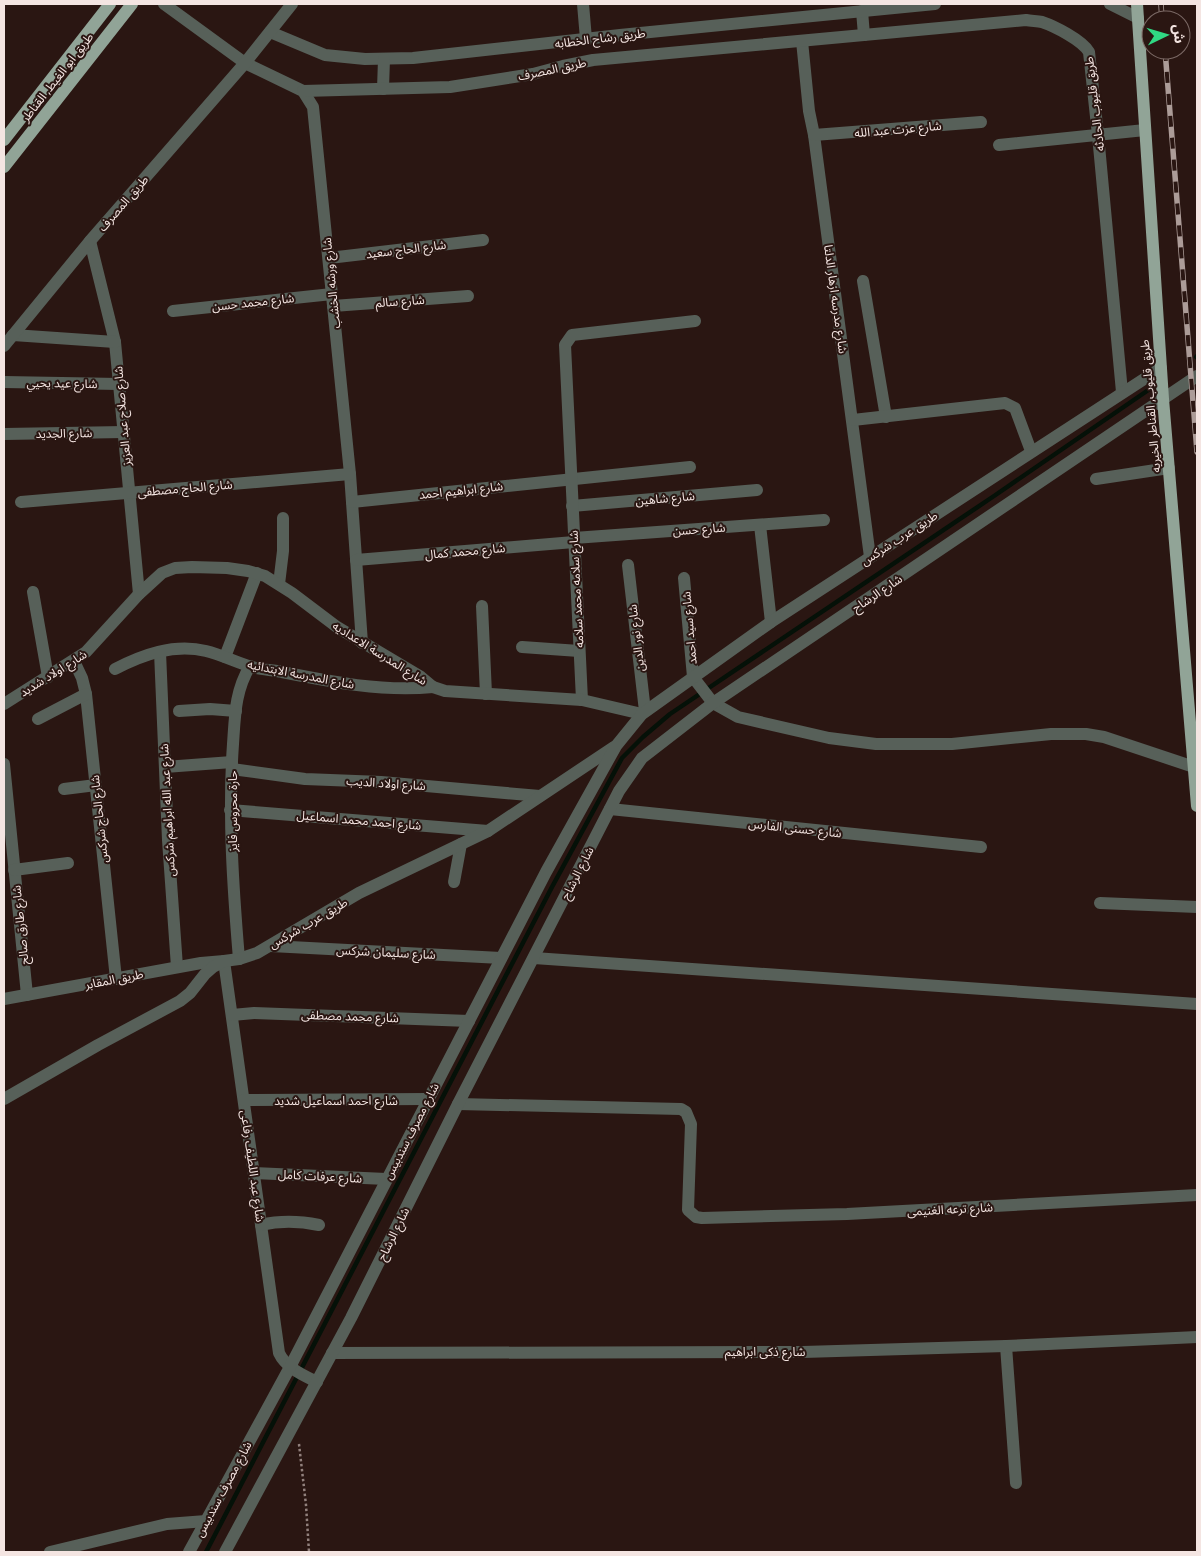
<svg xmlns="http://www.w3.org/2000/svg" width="1201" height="1556" font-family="'Open Sans','Noto Sans Arabic',sans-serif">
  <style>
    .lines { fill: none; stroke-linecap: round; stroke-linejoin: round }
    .stream { stroke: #051108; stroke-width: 4.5 }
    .path { stroke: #92817d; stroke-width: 2.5; stroke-dasharray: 2.5 2.5; stroke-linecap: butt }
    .minor { stroke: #576059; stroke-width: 12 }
    .major { stroke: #91a497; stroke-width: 12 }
    .rail-casing { stroke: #ac9c98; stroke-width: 5.5 }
    .rail { stroke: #2a1612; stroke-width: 4; stroke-dasharray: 11; stroke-linecap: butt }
    .labels { text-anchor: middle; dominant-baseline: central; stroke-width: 4; stroke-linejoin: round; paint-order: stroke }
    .street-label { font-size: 12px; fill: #f4e5e2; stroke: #2a1612 }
  </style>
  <rect width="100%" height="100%" fill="#2a1612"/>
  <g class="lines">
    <g class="stream">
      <polyline points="1196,357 1197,356"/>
      <polyline points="206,1552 552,887 622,758 643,737 670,714 994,496 1160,382"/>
    </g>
    <polyline class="path" points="299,1444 306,1505 309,1552"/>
    <g class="minor">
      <polyline points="164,4 245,63 303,91 313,107 350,474 362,643"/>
      <polyline points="583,4 586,39"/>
      <polyline points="1110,4 1138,18"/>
      <polyline points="862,11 864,35"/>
      <polyline points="270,32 325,55 365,59 413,58 620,35 935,4"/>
      <polyline points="802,41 809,111 814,135 870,557"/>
      <polyline points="383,89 384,59"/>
      <path d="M303,91l147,-4 83,-13 30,-8 30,-6 433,-40c5,1 11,1 16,2 12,4 40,18 47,30l9,83 24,257"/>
      <polyline points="814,135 981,122"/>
      <polyline points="999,145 1145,130"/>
      <polyline points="90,241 115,342 139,594"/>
      <polyline points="329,258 483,240"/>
      <polyline points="863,281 886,417"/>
      <polyline points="333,306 468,296"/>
      <polyline points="173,311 332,294"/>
      <polyline points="13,335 115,342"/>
      <polyline points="4,346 90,241 245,63 292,4"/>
      <polyline points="4,382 119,384"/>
      <polyline points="853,420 1005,403 1015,408 1031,451"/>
      <polyline points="4,434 124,432"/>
      <polyline points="1096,479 1169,468"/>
      <polyline points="21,502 350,474"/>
      <polyline points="352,502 690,467"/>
      <polyline points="572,506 757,490"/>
      <polyline points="760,525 771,622"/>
      <polyline points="574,538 824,520"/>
      <polyline points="356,560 574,542"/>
      <polyline points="628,565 645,711"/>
      <polyline points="684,578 693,677 713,703 738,717 829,738 876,744 952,744 1051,734 1086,734 1104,737 1194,767"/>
      <polyline points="279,584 283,551 283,518"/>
      <polyline points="33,592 48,677"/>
      <polyline points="482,606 486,694"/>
      <polyline points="522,647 579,651"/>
      <polyline points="160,652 168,840 177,967"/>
      <polyline points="225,657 257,573"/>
      <polyline points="74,661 82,678 86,694 116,979"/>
      <path d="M115,669c27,-14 59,-26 91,-18 17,4 33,13 50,17 8,2 18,2 26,4 50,10 100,20 151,15"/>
      <polyline points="582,700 565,345 572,335 695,321"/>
      <polyline points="4,704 86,652 139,594 162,573 175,568 192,567 227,568 248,571 265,576 292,593 337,627 421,677 433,687 445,691 582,700 642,714"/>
      <polyline points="179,711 210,709 236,711"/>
      <polyline points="38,719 86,694"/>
      <polyline points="4,764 27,995"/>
      <polyline points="165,767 232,762"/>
      <polyline points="232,769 305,779 381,782 540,796"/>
      <polyline points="64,789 96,785"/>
      <polyline points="610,809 981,847"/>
      <polyline points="230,810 488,831"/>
      <polyline points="14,870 68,863"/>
      <polyline points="454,882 461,844"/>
      <polyline points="1100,903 1197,907"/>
      <polyline points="271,946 501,958"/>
      <polyline points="534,958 1197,1004"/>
      <path d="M239,959c-6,-72 -11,-143 -6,-215 2,-29 2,-53 17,-78"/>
      <path d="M4,999l197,-36 23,-2 55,392c7,15 24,22 38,29"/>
      <polyline points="232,1015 254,1013 469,1021"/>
      <polyline points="4,1099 98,1045 180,1001 190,993 205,974 213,967 224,961 239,959 257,953 359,893 488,831 614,747"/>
      <polyline points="244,1100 427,1099"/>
      <polyline points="458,1104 681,1109 686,1112 691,1124 688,1210 696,1217 702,1218 847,1214 1197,1195"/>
      <polyline points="254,1173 386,1179"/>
      <path d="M261,1225c21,-5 38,-4 58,0"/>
      <polyline points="1006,1346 1016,1483"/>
      <polyline points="332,1353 803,1352 1006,1346 1197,1337"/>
      <polyline points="50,1552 167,1524 206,1521"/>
      <polyline points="189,1552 290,1367 546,872 616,746 642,714 771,622 1161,368"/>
      <polyline points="225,1552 351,1318 458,1104 619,791 642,758 713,703 1197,376"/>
    </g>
    <g class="major">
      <polyline points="1137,4 1163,399 1197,806"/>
      <polyline points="4,140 110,4"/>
      <polyline points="4,167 132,4"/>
    </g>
    <defs>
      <g id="rail">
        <polyline points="1161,4 1162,20"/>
        <polyline points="1165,50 1197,452"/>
      </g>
    </defs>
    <use href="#rail" class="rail-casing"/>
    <use href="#rail" class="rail"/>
  </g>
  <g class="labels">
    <g class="street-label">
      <text transform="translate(600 38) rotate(-7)">طريق رشاح الخطابه</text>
      <text transform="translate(552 69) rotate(-12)">طريق المصرف</text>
      <text transform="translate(57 77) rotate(-52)">طريق ابو الغيط, القناطر</text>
      <text transform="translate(1094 104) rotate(-97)">طريق قليوب الحادثه</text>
      <text transform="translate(898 129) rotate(-5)">شارع عزت عبد الله</text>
      <text transform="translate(123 203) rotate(-49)">طريق المصرف</text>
      <text transform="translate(406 249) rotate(-7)">شارع الحاج سعيد</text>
      <text transform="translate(331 283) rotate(-96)">شارع ورشه الخشب</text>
      <text transform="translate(836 299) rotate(82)">شارع مدرسه ازهار الدلتا</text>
      <text transform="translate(400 301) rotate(-4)">شارع سالم</text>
      <text transform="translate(253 302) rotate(-6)">شارع محمد حسن</text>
      <text transform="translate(62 383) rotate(1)">شارع عيد يحيي</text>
      <text transform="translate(1150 406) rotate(-95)">طريق قليوب, القناطر الخيريه</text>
      <text transform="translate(122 416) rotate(-95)">شارع صلاح عبد العزيز</text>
      <text transform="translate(64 433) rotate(-1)">شارع الجديد</text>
      <text transform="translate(185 488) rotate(-5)">شارع الحاج مصطفى</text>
      <text transform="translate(461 490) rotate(-6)">شارع ابراهيم احمد</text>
      <text transform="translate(665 498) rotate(-5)">شارع شاهين</text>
      <text transform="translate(699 529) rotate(-4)">شارع حسن</text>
      <text transform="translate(899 538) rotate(-33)">طريق عرب شركس</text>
      <text transform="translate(465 551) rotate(-5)">شارع محمد كمال</text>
      <text transform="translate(576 589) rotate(-93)">شارع سلامه محمد سلامه</text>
      <text transform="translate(877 593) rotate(-34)">شارع الرشاح</text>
      <text transform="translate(689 628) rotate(-95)">شارع سيد احمد</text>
      <text transform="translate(636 638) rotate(-97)">شارع نور الدين</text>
      <text transform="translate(380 653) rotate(32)">شارع المدرسة الاعداديه</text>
      <text transform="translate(53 673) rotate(-32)">شارع اولاد شديد</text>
      <text transform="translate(301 674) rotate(11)">شارع المدرسة الابتدائيه</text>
      <text transform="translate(386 783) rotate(4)">شارع اولاد الديب</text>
      <text transform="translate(167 810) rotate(-93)">شارع عبد الله ابراهيم شركس</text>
      <text transform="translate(232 811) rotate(-90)">حارة محروس فايز</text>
      <text transform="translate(99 819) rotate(-96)">شارع الحاج شركس</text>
      <text transform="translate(359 820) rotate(5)">شارع احمد محمد اسماعيل</text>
      <text transform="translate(795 828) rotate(6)">شارع حسنى الفارس</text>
      <text transform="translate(577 873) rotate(-63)">شارع الرشاح</text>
      <text transform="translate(308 923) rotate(-30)">طريق عرب شركس</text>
      <text transform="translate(20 925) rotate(-96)">شارع طارق صالح</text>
      <text transform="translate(386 952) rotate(3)">شارع سليمان شركس</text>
      <text transform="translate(114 979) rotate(-11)">طريق المقابر</text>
      <text transform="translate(350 1016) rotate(2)">شارع محمد مصطفى</text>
      <text x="336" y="1100">شارع احمد اسماعيل شديد</text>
      <text transform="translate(411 1131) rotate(-63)">شارع مصرف سندبيس</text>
      <text transform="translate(253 1166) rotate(82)">شارع عبد اللطيف رفاعى</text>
      <text transform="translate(320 1176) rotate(3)">شارع عرفات كامل</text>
      <text transform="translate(950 1209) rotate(-3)">شارع ترعه الغنيمى</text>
      <text transform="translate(393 1234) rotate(-64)">شارع الرشاح</text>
      <text x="765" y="1351">شارع ذكى ابراهيم</text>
      <text transform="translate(223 1489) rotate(-62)">شارع مصرف سندبيس</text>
    </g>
  </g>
  <rect width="1201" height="1556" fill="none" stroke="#f4e5e2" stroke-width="10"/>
  <g transform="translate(1166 35) rotate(85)"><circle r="24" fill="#2a1612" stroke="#7b6965"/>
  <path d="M0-4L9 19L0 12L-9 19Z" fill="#30d883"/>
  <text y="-8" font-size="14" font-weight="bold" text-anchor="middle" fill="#f4e5e2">ش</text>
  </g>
</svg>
